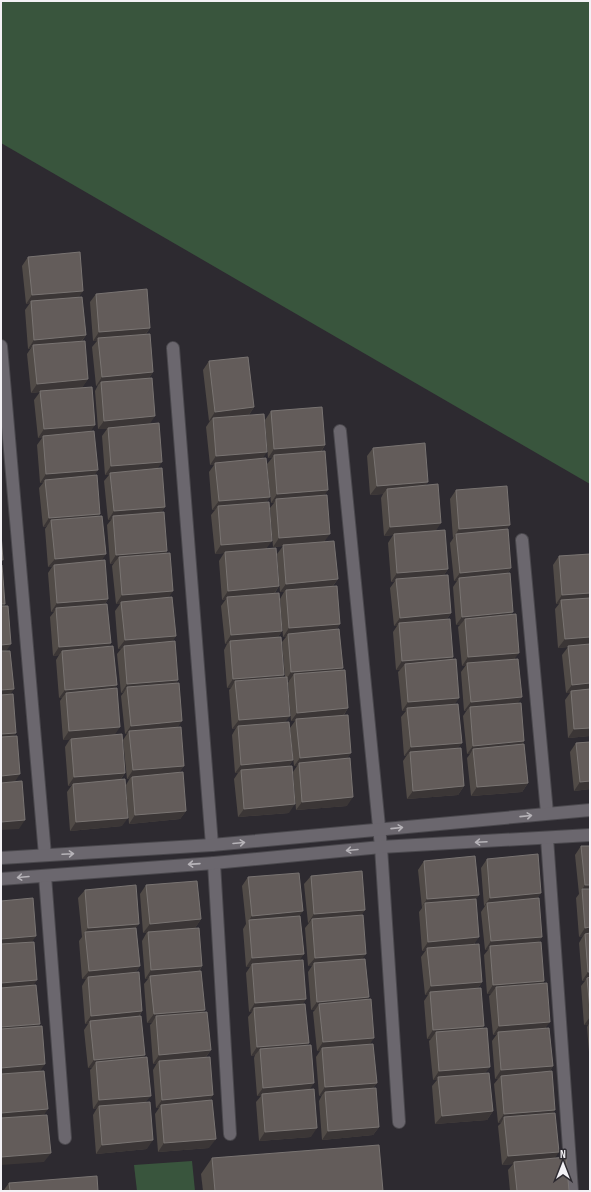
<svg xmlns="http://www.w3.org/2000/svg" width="591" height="1192" font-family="'Sofia Sans Condensed',sans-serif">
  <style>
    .green { fill: #39553d }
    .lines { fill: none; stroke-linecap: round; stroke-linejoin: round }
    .street-casing { stroke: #4a484d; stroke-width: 14 }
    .street { stroke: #6b676e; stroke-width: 12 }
    .wall { fill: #514b47 }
    .shaded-wall { fill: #3b3636 }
    .building { fill: #635c5a; stroke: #797472 }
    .oneway { stroke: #b6b3b8 }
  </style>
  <rect width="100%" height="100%" fill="#2d2a30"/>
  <g class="green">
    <polygon points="1,1 590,1 590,484 1,143"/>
    <polygon points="192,1161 195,1191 137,1191 134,1165"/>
  </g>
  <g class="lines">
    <defs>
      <g id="street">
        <polyline points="1,346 45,855"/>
        <polyline points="173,348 212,845"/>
        <polyline points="340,431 381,847 399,1122"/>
        <polyline points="522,540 547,813"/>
        <polyline points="547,838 572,1191"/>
        <polyline points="1,858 212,845 590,810"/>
        <polyline points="214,863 230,1134"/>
        <polyline points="45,876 65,1138"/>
        <polyline points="1,879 214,863 381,847 590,835"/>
      </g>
    </defs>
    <use href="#street" class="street-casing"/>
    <use href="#street" class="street"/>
  </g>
  <g class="wall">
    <polygon points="28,257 78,297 86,335 82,341 88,379 82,387 91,432 94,475 100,514 98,516 101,561 108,599 105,604 111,643 108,647 114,688 115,735 125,773 121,779 122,826 70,831 67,792 72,785 68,786 65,747 70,739 63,740 60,701 62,698 59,698 56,660 59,655 53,656 50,617 54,612 51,612 48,573 52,567 48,567 45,529 47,526 43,527 39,488 43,483 40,483 37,445 42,438 38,438 34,400 40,392 31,393 27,354 31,348 28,349 25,310 30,303 26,304 22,266"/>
    <polygon points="96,294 150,328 146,334 153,372 149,378 150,424 165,507 161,512 167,551 166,553 169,598 176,636 172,641 178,680 176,683 178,727 184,766 179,772 186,811 180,819 129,824 126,785 130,778 127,779 123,740 127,734 125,734 121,696 124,692 121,693 117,654 121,649 118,649 115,611 120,604 116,604 112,566 114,563 110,564 107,525 111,520 108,520 104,481 109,475 105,475 102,436 107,429 98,429 95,391 98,385 96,386 92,347 97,341 93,341 90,302"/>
    <polygon points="209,361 254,407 249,415 263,459 266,502 267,549 279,586 275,593 282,631 278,637 283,677 285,677 282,642 286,637 283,637 280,599 284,592 280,592 277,554 283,546 273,547 270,508 274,503 271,503 267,464 272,458 268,458 265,420 271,411 325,445 321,452 324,495 325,542 338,579 333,586 340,624 336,629 341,670 348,708 344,715 347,759 347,806 296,810 293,772 297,766 294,766 290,728 295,721 291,721 288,683 289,681 287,681 285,722 293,760 289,766 289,813 238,817 234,779 238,773 235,773 232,735 236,728 232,729 229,690 231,688 227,688 224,650 227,644 225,644 221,606 226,599 222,600 219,561 224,553 215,554 211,515 215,510 212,510 209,472 214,465 210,465 206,427 210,421 209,421 203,370"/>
    <polygon points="373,448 425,485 436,531 448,569 444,575 451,613 447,619 453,657 452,660 458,748 464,786 458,795 407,799 403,761 407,755 404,756 401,717 406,711 402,711 398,672 400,670 396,670 393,632 397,626 394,626 390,588 395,581 391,582 388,543 393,535 384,536 381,498 383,494 370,495 367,456"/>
    <polygon points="456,490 507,530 511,568 507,574 512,614 518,703 524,741 522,745 528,783 522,792 471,796 467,758 470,754 467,754 463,716 467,710 464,711 461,672 466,665 462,666 458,627 460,625 456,625 453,587 457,581 454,581 450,543 454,537 453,538 450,499"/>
    <polygon points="590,554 590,736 568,738 565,700 570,693 566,693 562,655 568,647 558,648 555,609 559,604 556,604 553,565 559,556"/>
    <polygon points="590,742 590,789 574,791 570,752 576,743"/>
    <polygon points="581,846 590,846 590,1065 587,1027 588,1025 584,1025 581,986 585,981 582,981 579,943 583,936 579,937 576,898 579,894 575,855"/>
    <polygon points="487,859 538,898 542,937 538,942 544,981 543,983 546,1028 553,1066 549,1072 553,1113 554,1158 569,1191 510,1191 508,1170 513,1164 502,1165 498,1126 501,1123 498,1123 494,1084 498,1079 495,1079 492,1041 497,1034 493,1035 489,996 491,994 487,994 484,955 488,950 485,950 481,912 485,906 484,906 481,868"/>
    <polygon points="424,861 479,895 476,899 475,944 482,982 478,988 483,1028 485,1073 493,1111 487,1120 435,1124 432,1086 437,1080 433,1080 429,1041 431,1039 427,1039 424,1001 428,995 425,995 421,957 426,950 422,951 419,912 422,908 418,870"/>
    <polygon points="311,876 365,910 361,915 362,959 367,1000 369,1044 377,1083 373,1088 379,1127 373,1135 322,1140 319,1101 322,1095 319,1096 316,1057 320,1051 317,1051 313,1012 315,1010 311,1010 308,972 312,966 308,966 305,928 309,923 308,923 304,884"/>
    <polygon points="248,877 300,916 304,954 299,960 306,999 302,1004 309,1043 307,1045 310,1090 311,1137 259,1141 256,1102 261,1096 257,1096 254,1058 255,1055 251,1056 248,1017 252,1012 249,1012 246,973 250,967 246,967 243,929 246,924 242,886"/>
    <polygon points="146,885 201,919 195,928 202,966 199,972 203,1012 211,1050 206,1057 213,1095 209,1100 209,1148 158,1152 155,1114 159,1108 156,1108 153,1070 157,1063 153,1064 150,1025 152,1023 147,1023 144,984 148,979 145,979 142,941 147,932 143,933 140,894"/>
    <polygon points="85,890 136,928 140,966 135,973 142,1011 139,1017 143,1057 146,1102 147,1149 96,1154 93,1115 97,1108 93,1109 90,1070 92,1068 88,1068 84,1030 88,1024 85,1024 82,986 86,979 82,979 79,941 82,937 78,898"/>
    <polygon points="212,1158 383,1191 203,1191 201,1174"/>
    <polygon points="9,1183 98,1191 3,1191"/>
  </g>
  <g class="shaded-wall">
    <polygon points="83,291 77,300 31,301 30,303 26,304 32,295"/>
    <polygon points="150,328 144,336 98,338 97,341 93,341 99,332"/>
    <polygon points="86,335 79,344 33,345 31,348 28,349 34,340"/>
    <polygon points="153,372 147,381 101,382 98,385 96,386 102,377"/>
    <polygon points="88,379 82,388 40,391 40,392 31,393 37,384"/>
    <polygon points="254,407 248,416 213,418 210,421 209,421 215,412"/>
    <polygon points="155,416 149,425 108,428 107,429 98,429 104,421"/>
    <polygon points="95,425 89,434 43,436 42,438 38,438 44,429"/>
    <polygon points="325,445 319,454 274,455 272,458 268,458 274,449"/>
    <polygon points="267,452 261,461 215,463 214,465 210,465 216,456"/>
    <polygon points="162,462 156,471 110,473 109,475 105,475 111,466"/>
    <polygon points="98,470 92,479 45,480 43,483 40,483 46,474"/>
    <polygon points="428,482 422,490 387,489 383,494 370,495 377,486"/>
    <polygon points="328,490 322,499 276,499 274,503 271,503 277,494"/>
    <polygon points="270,497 264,506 218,506 215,510 212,510 219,501"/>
    <polygon points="165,507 159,515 113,516 111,520 108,520 114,511"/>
    <polygon points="100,514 94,522 51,520 47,526 43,527 49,518"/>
    <polygon points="441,523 435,532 394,534 393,535 384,536 390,527"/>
    <polygon points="510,525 504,533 456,534 454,537 453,538 459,529"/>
    <polygon points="330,534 324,542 273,547 279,538"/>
    <polygon points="272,541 266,549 215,554 221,545"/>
    <polygon points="167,551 161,559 119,557 114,563 110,564 116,555"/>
    <polygon points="106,554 100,563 54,565 52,567 48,567 55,559"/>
    <polygon points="511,568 505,577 459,578 457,581 454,581 460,573"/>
    <polygon points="448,569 442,578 396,579 395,581 391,582 397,573"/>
    <polygon points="338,579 331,588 286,590 284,592 280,592 286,584"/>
    <polygon points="279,586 273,595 227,597 226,599 222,600 228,591"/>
    <polygon points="173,591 167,600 121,602 120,604 116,604 122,595"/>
    <polygon points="590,593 590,601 561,600 559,604 556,604 562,595"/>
    <polygon points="108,599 102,608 56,608 54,612 51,612 57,603"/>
    <polygon points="1,604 5,604 1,610"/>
    <polygon points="513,612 507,621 465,619 460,625 456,625 462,617"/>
    <polygon points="451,613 445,622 399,623 397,626 394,626 400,618"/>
    <polygon points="340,624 334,633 288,634 286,637 283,637 289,628"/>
    <polygon points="282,631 276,640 230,641 227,644 225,644 231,635"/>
    <polygon points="176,636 170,645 124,646 121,649 118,649 125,640"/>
    <polygon points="590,637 590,645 568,646 568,647 558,648 565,639"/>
    <polygon points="111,643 105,652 62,651 59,655 53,656 59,647"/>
    <polygon points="11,644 5,653 1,653 1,645"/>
    <polygon points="519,653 513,661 467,663 466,665 462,666 468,657"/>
    <polygon points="453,657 447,666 405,664 400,670 396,670 402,661"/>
    <polygon points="343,668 336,677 294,674 289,681 285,681 291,672"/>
    <polygon points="284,675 278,684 235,681 231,688 227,688 233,679"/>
    <polygon points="178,680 172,688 127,687 124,692 121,693 127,684"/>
    <polygon points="590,683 590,691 571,691 570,693 566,693 572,685"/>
    <polygon points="117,685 110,694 66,693 62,698 59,698 65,690"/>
    <polygon points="14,689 8,698 1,698 1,690"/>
    <polygon points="522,697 516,706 470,707 467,710 464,711 471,702"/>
    <polygon points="459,698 453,707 407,708 406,711 402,711 408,702"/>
    <polygon points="348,708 342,717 296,719 295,721 291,721 297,713"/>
    <polygon points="290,716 284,724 238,726 236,728 232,729 239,720"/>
    <polygon points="182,721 176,730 129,731 127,734 125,734 131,726"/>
    <polygon points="120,727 114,736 63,740 69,731"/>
    <polygon points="590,728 590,736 568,738 574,729"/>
    <polygon points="16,733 10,741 1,742 1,734"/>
    <polygon points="524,741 518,750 473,749 470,754 467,754 473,746"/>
    <polygon points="462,743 456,751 410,752 407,755 404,756 411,747"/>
    <polygon points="351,753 345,762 299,763 297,766 294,766 300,758"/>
    <polygon points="293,760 287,769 241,770 238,773 235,773 241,765"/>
    <polygon points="184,766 178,774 132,777 130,778 127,779 133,770"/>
    <polygon points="125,773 119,781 73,784 72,785 68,786 74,777"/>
    <polygon points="20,774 14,783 1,784 1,776"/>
    <polygon points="590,781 590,789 574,791 580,782"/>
    <polygon points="528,783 522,792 471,796 477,787"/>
    <polygon points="464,786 458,795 407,799 413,791"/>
    <polygon points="353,797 347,806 296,810 302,802"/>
    <polygon points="295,804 289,813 238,817 244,809"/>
    <polygon points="186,811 180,819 129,824 135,815"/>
    <polygon points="128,818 122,826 70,831 76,822"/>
    <polygon points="25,820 19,829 1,830 1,822"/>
    <polygon points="585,885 590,885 590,893 582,889 579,894"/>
    <polygon points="541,893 535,902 487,903 485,906 484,906 490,898"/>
    <polygon points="479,895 473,904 425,903 421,908 427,899"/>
    <polygon points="365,910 359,918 312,919 309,923 308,923 314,914"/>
    <polygon points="303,911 297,920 249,920 246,924 252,916"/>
    <polygon points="201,919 195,928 143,933 150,924"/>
    <polygon points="139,924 133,932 85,932 82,937 88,928"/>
    <polygon points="590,927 590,936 585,934 583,936 579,937 585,928"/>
    <polygon points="36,936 30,945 1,947 1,939"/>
    <polygon points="479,937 473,946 427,948 426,950 422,951 428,942"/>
    <polygon points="542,937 536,946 490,946 488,950 485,950 491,941"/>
    <polygon points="304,954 297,963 252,964 250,967 246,967 252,958"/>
    <polygon points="366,954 360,962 314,963 312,966 308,966 315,958"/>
    <polygon points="140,966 134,975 88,977 86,979 82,979 89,971"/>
    <polygon points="202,966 196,975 150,976 148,979 145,979 151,970"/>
    <polygon points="588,972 590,972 590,981 587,978 585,981 582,981"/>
    <polygon points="37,980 31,989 1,991 1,983"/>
    <polygon points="544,981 538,990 496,987 491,994 487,994 493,985"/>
    <polygon points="482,982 476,991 430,992 428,995 425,995 431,986"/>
    <polygon points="369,997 362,1006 319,1004 315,1010 311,1010 317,1002"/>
    <polygon points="306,999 300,1008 254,1008 252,1012 249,1012 255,1003"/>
    <polygon points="205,1010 199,1018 156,1016 152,1023 147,1023 154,1014"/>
    <polygon points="142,1011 136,1020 90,1021 88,1024 85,1024 91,1016"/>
    <polygon points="590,1017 590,1023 588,1025 584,1025"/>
    <polygon points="550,1022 544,1030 498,1032 497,1034 493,1035 499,1026"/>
    <polygon points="40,1024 34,1032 1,1035 1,1027"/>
    <polygon points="484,1026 478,1035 436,1032 431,1039 427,1039 433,1030"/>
    <polygon points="374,1038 368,1047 322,1048 320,1051 317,1051 323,1042"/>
    <polygon points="309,1043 302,1051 260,1049 255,1055 251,1056 257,1047"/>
    <polygon points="211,1050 204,1059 159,1061 157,1063 153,1064 159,1055"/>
    <polygon points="145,1055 139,1064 96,1062 92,1068 88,1068 94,1060"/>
    <polygon points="45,1064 39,1073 1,1077 1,1068"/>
    <polygon points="553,1066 547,1075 501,1076 498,1079 495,1079 501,1070"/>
    <polygon points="490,1067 484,1075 438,1077 437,1080 433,1080 439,1071"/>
    <polygon points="314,1083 308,1092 262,1094 261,1096 257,1096 263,1088"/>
    <polygon points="377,1083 370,1091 325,1092 322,1095 319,1096 325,1087"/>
    <polygon points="213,1095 207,1104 161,1105 159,1108 156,1108 162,1100"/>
    <polygon points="151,1096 144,1104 99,1106 97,1108 93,1109 99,1100"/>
    <polygon points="48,1109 42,1118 1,1121 1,1113"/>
    <polygon points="555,1110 549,1119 504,1117 501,1123 498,1123 504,1114"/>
    <polygon points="493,1111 487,1120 435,1124 442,1116"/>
    <polygon points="379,1127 373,1135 322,1140 328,1131"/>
    <polygon points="317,1128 311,1137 259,1141 265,1132"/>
    <polygon points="216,1139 209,1148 158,1152 164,1143"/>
    <polygon points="153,1140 147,1149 96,1154 102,1145"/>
    <polygon points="559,1152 553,1161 514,1162 513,1164 502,1165 508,1156"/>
    <polygon points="51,1153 44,1162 1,1165 1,1157"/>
  </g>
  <g class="building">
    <polygon points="80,252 83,291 32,295 28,257"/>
    <polygon points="147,289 150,328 99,332 96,294"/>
    <polygon points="82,297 86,335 34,340 31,301"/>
    <polygon points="150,334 153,372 102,377 98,338"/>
    <polygon points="85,341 88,379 37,384 33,345"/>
    <polygon points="248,357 254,407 215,412 209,361"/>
    <polygon points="152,378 155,416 104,421 101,382"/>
    <polygon points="92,387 95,425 44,429 40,391"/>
    <polygon points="322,407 325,445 274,449 271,411"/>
    <polygon points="264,414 267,452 216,456 213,418"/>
    <polygon points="159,423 162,462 111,466 108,428"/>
    <polygon points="94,431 98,470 46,474 43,436"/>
    <polygon points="425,443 428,482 377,486 373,448"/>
    <polygon points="325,451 328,490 277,494 274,455"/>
    <polygon points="266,458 270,497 219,501 215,463"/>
    <polygon points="162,468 165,507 114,511 110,473"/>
    <polygon points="97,475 100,514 49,518 45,480"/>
    <polygon points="438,484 441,523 390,527 387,489"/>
    <polygon points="507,486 510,525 459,529 456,490"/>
    <polygon points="327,495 330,534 279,538 276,499"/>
    <polygon points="269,502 272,541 221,545 218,506"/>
    <polygon points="164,512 167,551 116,555 113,516"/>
    <polygon points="102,516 106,554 55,559 51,520"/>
    <polygon points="508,529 511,568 460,573 456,534"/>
    <polygon points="445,530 448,569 397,573 394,534"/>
    <polygon points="1,534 3,560 1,560"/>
    <polygon points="334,541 338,579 286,584 283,545"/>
    <polygon points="276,548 279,586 228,591 225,552"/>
    <polygon points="170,553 173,591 122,595 119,557"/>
    <polygon points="590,554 590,593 562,595 559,556"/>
    <polygon points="105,560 108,599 57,603 54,565"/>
    <polygon points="1,565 2,565 5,604 1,604"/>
    <polygon points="510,573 513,612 462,617 459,578"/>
    <polygon points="448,575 451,613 400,618 396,579"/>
    <polygon points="337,586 340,624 289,628 286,590"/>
    <polygon points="279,593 282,631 231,635 227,597"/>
    <polygon points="172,597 176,636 125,640 121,602"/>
    <polygon points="590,598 590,637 565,639 561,600"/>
    <polygon points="107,604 111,643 59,647 56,608"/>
    <polygon points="1,606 8,606 11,644 1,645"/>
    <polygon points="516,614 519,653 468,657 465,619"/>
    <polygon points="450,619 453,657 402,661 399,623"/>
    <polygon points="339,629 343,668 291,672 288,634"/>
    <polygon points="281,637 284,675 233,679 230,641"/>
    <polygon points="175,641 178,680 127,684 124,646"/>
    <polygon points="590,644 590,683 572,685 568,646"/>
    <polygon points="113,646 117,685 65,690 62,651"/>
    <polygon points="1,651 10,651 14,689 1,690"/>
    <polygon points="456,659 459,698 408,702 405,664"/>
    <polygon points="518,659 522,697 471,702 467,663"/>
    <polygon points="345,670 348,708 297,713 294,674"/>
    <polygon points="287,677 290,716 239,720 235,681"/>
    <polygon points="179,683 182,721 131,726 127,687"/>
    <polygon points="117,688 120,727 69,731 66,693"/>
    <polygon points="590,689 590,728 574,729 571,691"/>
    <polygon points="13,694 16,733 1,734 1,695"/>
    <polygon points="521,703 524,741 473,746 470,707"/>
    <polygon points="458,704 462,743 411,747 407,708"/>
    <polygon points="348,715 351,753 300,758 296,719"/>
    <polygon points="289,722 293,760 241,765 238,726"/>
    <polygon points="181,727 184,766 133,770 129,731"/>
    <polygon points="122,734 125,773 74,777 71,739"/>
    <polygon points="17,736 20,774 1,776 1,737"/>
    <polygon points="590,742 590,781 580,782 576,743"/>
    <polygon points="524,744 528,783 477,787 473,749"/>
    <polygon points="461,748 464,786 413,791 410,752"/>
    <polygon points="350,758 353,797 302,802 299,763"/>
    <polygon points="292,766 295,804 244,809 241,770"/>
    <polygon points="183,772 186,811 135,815 132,777"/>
    <polygon points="125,779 128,818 76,822 73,784"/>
    <polygon points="22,781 25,820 1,822 1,783"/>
    <polygon points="581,846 590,846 590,885 585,885"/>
    <polygon points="538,854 541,893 490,898 487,859"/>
    <polygon points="475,856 479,895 427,899 424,861"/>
    <polygon points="362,871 365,910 314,914 311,876"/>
    <polygon points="299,873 303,911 252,916 248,877"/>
    <polygon points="197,881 201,919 150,924 146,885"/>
    <polygon points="136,885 139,924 88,928 85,890"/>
    <polygon points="582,889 590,889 590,927 585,928"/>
    <polygon points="33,898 36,936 1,939 1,901"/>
    <polygon points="539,898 542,937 491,941 487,903"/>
    <polygon points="476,899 479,937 428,942 425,903"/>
    <polygon points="363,915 366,954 315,958 312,919"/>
    <polygon points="300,916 304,954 252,958 249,920"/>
    <polygon points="136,928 140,966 89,971 85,932"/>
    <polygon points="199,928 202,966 151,970 148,932"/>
    <polygon points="590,933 590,972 588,972 585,934"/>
    <polygon points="34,942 37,980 1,983 1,944"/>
    <polygon points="541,942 544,981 493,985 490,946"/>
    <polygon points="479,944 482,982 431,986 427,948"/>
    <polygon points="365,959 369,997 317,1002 314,963"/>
    <polygon points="303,960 306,999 255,1003 252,964"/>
    <polygon points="201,971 205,1010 154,1014 150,976"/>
    <polygon points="139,972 142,1011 91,1016 88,977"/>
    <polygon points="590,977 590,1010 587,978"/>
    <polygon points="547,983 550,1022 499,1026 496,987"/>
    <polygon points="36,985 40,1024 1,1027 1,988"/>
    <polygon points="481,988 484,1026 433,1030 430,992"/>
    <polygon points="371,999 374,1038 323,1042 319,1004"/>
    <polygon points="305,1004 309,1043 257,1047 254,1008"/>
    <polygon points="207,1012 211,1050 159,1055 156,1016"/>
    <polygon points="141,1016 145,1055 94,1060 90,1021"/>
    <polygon points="42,1026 45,1064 1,1068 1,1029"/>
    <polygon points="487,1028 490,1067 439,1071 436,1032"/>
    <polygon points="549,1028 553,1066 501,1070 498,1032"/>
    <polygon points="373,1044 377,1083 325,1087 322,1048"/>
    <polygon points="311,1045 314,1083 263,1088 260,1049"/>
    <polygon points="147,1057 151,1096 99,1100 96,1062"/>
    <polygon points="210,1057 213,1095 162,1100 159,1061"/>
    <polygon points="44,1071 48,1109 1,1113 1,1074"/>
    <polygon points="552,1071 555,1110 504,1114 501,1076"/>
    <polygon points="489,1073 493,1111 442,1116 438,1077"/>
    <polygon points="376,1088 379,1127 328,1131 325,1092"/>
    <polygon points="314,1089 317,1128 265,1132 262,1094"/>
    <polygon points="212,1100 216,1139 164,1143 161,1105"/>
    <polygon points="150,1102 153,1140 102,1145 99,1106"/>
    <polygon points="555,1113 559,1152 508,1156 504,1117"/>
    <polygon points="47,1115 51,1153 1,1157 1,1118"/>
    <polygon points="379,1145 383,1191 215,1191 212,1158"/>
    <polygon points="566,1157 569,1191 517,1191 514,1162"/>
    <polygon points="97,1176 98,1191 10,1191 9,1183"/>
  </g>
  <defs><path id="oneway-shaft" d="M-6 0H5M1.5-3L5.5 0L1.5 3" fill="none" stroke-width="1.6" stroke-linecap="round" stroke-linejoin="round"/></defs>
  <g class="oneway">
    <use href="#oneway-shaft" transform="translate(526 816) rotate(-6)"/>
    <use href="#oneway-shaft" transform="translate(397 828) rotate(-6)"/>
    <use href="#oneway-shaft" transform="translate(481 842) rotate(177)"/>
    <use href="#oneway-shaft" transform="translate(239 843) rotate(-5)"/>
    <use href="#oneway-shaft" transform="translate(352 850) rotate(175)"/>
    <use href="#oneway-shaft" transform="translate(68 854) rotate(-3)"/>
    <use href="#oneway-shaft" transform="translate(194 864) rotate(176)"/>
    <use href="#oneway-shaft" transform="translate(23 877) rotate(175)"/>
  </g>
  <rect width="591" height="1192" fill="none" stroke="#f3f1f5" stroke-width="4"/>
  <g transform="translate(563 1164)" stroke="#2d2a30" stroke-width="3" paint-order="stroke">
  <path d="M0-3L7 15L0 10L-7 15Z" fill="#f3f1f5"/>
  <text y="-6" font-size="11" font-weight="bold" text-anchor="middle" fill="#f3f1f5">N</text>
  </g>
</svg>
